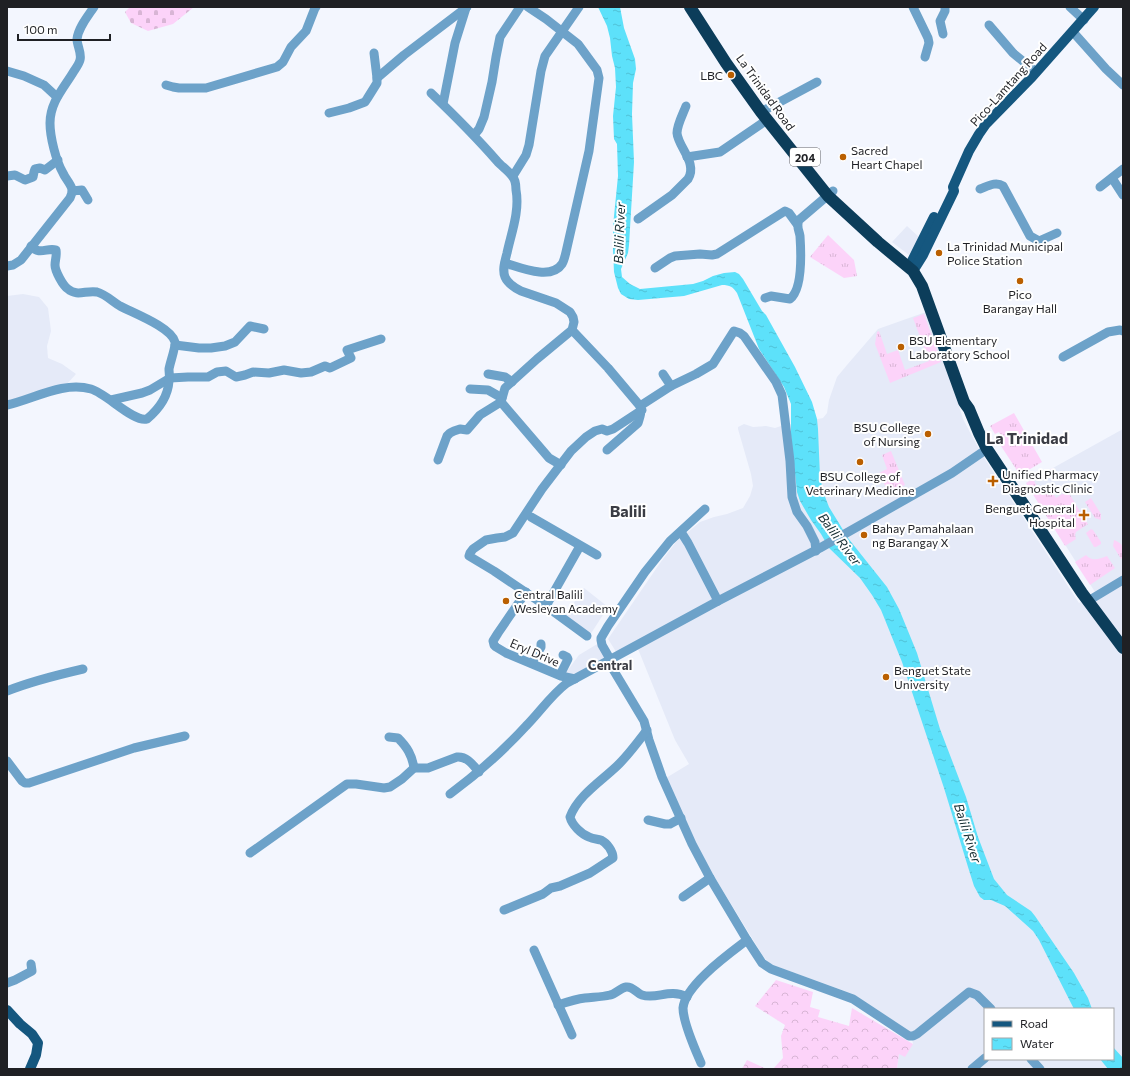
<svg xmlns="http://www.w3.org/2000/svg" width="1130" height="1076" font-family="Commissioner,sans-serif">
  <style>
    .built { fill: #e5eaf8; fill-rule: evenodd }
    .grass { fill: url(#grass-tufts) }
    .forest { fill: url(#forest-crowns) }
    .cemetery { fill: url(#cemetery-stones) }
    .water { fill: url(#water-ripples) }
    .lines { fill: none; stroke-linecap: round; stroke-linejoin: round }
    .minor { stroke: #6da2c9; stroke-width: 9 }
    .major { stroke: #15577f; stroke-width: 10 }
    .highway { stroke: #0c3d5a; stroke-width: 12 }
    .poi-dot { fill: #ba5f00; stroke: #fff; stroke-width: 1.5 }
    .labels { text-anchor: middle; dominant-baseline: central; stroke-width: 4; stroke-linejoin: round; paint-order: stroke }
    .shield { fill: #fff; stroke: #626366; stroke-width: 1 }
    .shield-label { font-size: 11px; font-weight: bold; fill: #1f2024 }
    .poi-label { font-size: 12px; fill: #1f2024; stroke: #fff; text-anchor: start }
    .street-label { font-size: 12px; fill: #1f2024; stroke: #fff }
    .water-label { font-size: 13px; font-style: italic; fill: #193035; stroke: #fff }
    .neighbourhood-label { font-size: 13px; font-weight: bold; fill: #3b3d45; stroke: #fff }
    .district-label { font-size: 16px; font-weight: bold; fill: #3b3d45; stroke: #fff }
  </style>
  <defs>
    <pattern id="grass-tufts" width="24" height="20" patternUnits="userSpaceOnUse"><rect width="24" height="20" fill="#fcd3f9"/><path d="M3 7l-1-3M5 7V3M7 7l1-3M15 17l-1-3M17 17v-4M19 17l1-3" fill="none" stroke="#d8b5d5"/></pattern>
    <pattern id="forest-crowns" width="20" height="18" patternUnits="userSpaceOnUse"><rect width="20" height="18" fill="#fcd3f9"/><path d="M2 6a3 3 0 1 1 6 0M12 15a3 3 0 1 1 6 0" fill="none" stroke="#d8b5d5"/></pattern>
    <pattern id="cemetery-stones" width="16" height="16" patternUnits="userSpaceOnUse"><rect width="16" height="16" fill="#fcd3f9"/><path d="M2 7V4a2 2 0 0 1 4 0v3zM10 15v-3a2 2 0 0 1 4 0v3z" fill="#d8b5d5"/></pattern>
    <pattern id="water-ripples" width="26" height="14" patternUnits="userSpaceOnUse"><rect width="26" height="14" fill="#5de1fa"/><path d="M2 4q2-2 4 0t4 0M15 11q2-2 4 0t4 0" fill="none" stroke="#50c1d6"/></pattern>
  </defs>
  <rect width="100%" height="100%" fill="#f3f6fe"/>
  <g class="built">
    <polygon points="907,226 920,238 909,255 892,242"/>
    <polygon points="23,294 39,297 48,308 51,331 47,346 48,358 62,364 76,374 65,386 7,401 7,296"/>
    <path d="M926,312l24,65 13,42 18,34 98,150 16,-11 -69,-109 97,-54v640h-226l2,-15 14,-10 -2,-11 -58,-39 -83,-30 -7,-8 -62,-101 -35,-77 23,-14 -14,-24 -37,-91 -18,9 -12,-19 52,-76 16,-21 24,-20 14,-5 13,-3 16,-6 7,-12 3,-10 -2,-12 -13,-45v-2l6,-3 9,3 13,-1 9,2 6,-2 42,-8 4,-5 2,-13 8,-23 10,-12 31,-36zM985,1009h128v50h-128z"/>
    <polygon points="584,588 608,607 590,635 565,616"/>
    <polygon points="599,643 608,657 576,677 565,674 579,655"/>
  </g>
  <g class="grass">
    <polygon points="828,235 854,260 857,276 844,278 810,257"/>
    <polygon points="924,314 941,362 890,383 875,344 877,332 879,331 887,354 898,350 905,370 929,361 913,318"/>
    <polygon points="1014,413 1042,462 1020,475 1001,446 1005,443 999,432 995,434 990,426"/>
    <polygon points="891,451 905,485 888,492 879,473 887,469 882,455"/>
    <polygon points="1053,468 1054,470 1034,481 1042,495 1051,490 1056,498 1062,494 1070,495 1088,524 1076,532 1075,535 1076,539 1065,546 1026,483"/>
    <polygon points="1091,498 1101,514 1101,520 1095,518 1085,502"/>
    <polygon points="1091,529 1093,530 1101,542 1101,544 1096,547 1094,547 1086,533"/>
    <path d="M1114,540c10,4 9,7 9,17l-2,2 -8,-13z"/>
    <path d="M1086,555c6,7 13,4 21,1l8,12 -25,17 -15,-23z"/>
  </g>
  <g class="forest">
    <polygon points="776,980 813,992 810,1007 820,1010 818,1017 849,1026 852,1008 913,1044 905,1057 899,1054 897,1069 773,1069 783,1058 781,1036 785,1025 755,1006"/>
    <polygon points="747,1060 767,1069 742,1069"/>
  </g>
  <polygon class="cemetery" points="130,7 194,7 173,24 148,31 131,23 125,12"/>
  <g class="water">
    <path d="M598,7h22l4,21 11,31 1,10 -3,14 -1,31 2,48 -5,83 -1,8 -7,16 1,8 8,7 10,5 53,-5 10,-3 10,-5 11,-3 11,-1 4,2 4,5 19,32 4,4 29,52 17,35 5,17 1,10 2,48 4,17 5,13 19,31 39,49 12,22 18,44 23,76 26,68 12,40 16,42 13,16 24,16 4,5 39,57 14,25 4,11h-18l-35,-69 -6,-9 -28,-25 -14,-6h-7l-4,-3 -6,-11 -6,-19 -24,-79 -42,-126 -21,-52 -9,-15 -12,-17 -31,-30 -8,-14 -10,-14 -11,-19 -3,-9 -6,-56v-32l-7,-17 -25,-38 -22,-56c-4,-6 -7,-8 -15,-8l-38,11 -46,4 -9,-1 -8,-5 -3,-6 -4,-16 -1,-22v-24l5,-50 -1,-32 -3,-5 -1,-23 3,-29 -1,-19 -3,-12 -2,-18 -3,-12z"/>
    <polygon points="1113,1047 1123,1058 1123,1069 1108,1069 1100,1059 1113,1059"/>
  </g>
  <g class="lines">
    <g class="minor">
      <polyline points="913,7 928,38 929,43 925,57"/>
      <polyline points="1070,7 1084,20"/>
      <polyline points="989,25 1013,53 1036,72"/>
      <polyline points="1073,32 1106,69 1123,85"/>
      <polyline points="943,34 940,21 945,11 945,7"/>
      <polyline points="7,71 24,76 44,85 57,97"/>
      <polyline points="377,78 404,55 467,7"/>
      <polyline points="166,85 173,87 179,88 206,88 277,67 283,62 291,47 306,31 315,8 316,7"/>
      <path d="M431,93c23,22 45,44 66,68 4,5 11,9 15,15 3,3 4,10 4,14 4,21 -5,44 -9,63 -2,8 -5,17 -2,24 3,7 10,11 16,14l35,12 14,9 3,5 1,5 -2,8 -35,29 -32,29 -4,14 -21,13 -13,15 -7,-1 -6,2 -4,2 -3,3 -9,24"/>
      <polyline points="443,104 455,43 466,8"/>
      <polyline points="761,112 817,82"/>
      <polyline points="329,113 349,108 365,102 367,99 377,83 377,78 374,53"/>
      <polyline points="474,135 479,129 484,117 492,82 496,57 500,37 520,7"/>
      <polyline points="687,157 720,152 767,120"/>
      <polyline points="7,176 15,175 25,180 33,177 34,172 35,169 40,168 45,170 58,160"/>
      <polyline points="513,176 526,155 529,145 541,71 545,56 579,7"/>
      <polyline points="1112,178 1123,195"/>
      <polyline points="1100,187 1123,169"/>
      <path d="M980,189c8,-3 16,-8 23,-3l27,50 9,5 18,-8"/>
      <polyline points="72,191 82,190 88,200"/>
      <path d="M638,219l34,-24 16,-16c10,-16 -10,-32 -11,-46 0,-8 6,-19 9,-27"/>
      <path d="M505,263c14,4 46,18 57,1 2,-3 3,-8 4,-12l23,-101 10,-73 -2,-8 -19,-26 -32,-25 -18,-12"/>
      <path d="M7,266l6,-1 8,-5 49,-62c1,-3 3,-6 2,-9 -2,-6 -7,-11 -9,-16 -7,-12 -13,-36 -13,-50 0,-21 14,-35 24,-52 2,-3 5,-7 6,-11 2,-7 -3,-14 -3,-21 1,-11 11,-23 17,-32"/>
      <polyline points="655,268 670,258 675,256 700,254 712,255 717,254 785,211 789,213 797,224"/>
      <path d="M765,298l6,-2 19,3c13,-10 11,-48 10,-63 -1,-6 -4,-10 -1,-16l34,-29"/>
      <path d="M572,330l36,38 32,38c2,6 0,11 -2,17l-31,27"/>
      <polyline points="175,345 199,348 211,348 225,346 235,342 250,326 264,329"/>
      <polyline points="1063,357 1108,332 1120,330 1123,331"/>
      <polyline points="488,374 505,377 512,382"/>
      <polyline points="663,374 671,386"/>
      <polyline points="470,389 488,390 502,398"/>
      <polyline points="111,400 142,393 150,390 170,378 188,377 208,377 217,372 226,371 236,377 245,375 253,372 269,373 284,370 301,373 311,372 325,366 330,368 351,358 347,350 381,339"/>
      <polyline points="501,402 549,458 561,465"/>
      <path d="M7,405c27,-6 56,-24 84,-16 15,4 43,34 56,30 12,-10 21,-23 22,-38 1,-4 0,-8 0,-12 1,-6 7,-23 6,-27 -4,-15 -42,-29 -55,-36 -8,-5 -15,-12 -23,-14 -11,-2 -20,5 -29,-3 -5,-3 -13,-18 -13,-24 0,-5 2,-9 1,-15 -9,-3 -16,6 -25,-4"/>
      <polyline points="640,406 671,386 696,374 713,364 734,331 740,333 744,336 776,382 782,395 790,461 792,497 797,512 807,526 815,542 816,551"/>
      <polyline points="531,517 597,555"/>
      <polyline points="681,532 688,543 718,601"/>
      <polyline points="526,592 498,633 493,641 494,645 496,647 506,653 561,676 575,679"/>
      <polyline points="1088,601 1123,580"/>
      <polyline points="546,606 580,546"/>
      <polyline points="587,636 546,606 494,571 469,556 470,553 473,549 486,540 497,538 505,537 513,533 542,489 571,451 586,437 595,431 602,429 607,431 613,429 642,410"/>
      <polyline points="610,659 602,645 601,640 601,638 608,626 645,572 670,541 705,509"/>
      <polyline points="608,661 644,721 649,740 662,777 692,844 710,878 747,940 762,963 771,969 853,999 909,1036 913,1036 917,1034 969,992 977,995 991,1009"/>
      <polyline points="532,663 541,647 541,644"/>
      <polyline points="560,675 568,659 567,657 563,655"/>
      <path d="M7,691c25,-10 50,-16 76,-22"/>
      <path d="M389,737l9,1c9,9 14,17 16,30"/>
      <polyline points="7,761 22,781 25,783 29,783 134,748 185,736"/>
      <path d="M450,794c27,-20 53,-43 76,-68 14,-14 25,-31 41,-43l151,-82 102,-53 132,-75 35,-24"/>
      <polyline points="648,820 665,824 670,824 681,818"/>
      <path d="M250,853l97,-69h9l28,4 6,-1 12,-8 12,-11h14l29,-11c10,-1 16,8 22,15"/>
      <polyline points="683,897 710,878"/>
      <path d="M504,910l39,-16 8,-6 9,-2 30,-13 23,-15c0,-7 -6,-15 -12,-18 -4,-1 -8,-1 -12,-3 -8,-3 -17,-12 -19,-20 8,-22 33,-37 49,-53 10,-10 19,-22 28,-34"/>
      <polyline points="534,950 572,1035"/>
      <polyline points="7,983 15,980 32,971 31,964"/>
      <path d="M558,1005c9,-3 18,-6 27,-7 8,-1 17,-1 25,-3 6,-1 10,-7 16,-8 7,-1 10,6 16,8 15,5 27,-7 45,2"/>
      <polyline points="1031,1059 1040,1069"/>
      <path d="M701,1063c-6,-14 -18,-40 -18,-55 2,-23 47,-55 64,-68"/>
      <polyline points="972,1069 985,1058"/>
    </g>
    <g class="major">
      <polyline points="910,265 934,217"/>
      <polyline points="913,271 923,255 954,191 953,187 969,151 979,134 986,124 1032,77 1094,7"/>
      <polyline points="7,1010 20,1024 32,1034 38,1043 36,1055 30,1069"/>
    </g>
    <polyline class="highway" points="690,7 726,63 761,112 828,196 878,242 913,271 922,286 964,402 969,409 979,433 987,449 1082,593 1123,648"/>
  </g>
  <g class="poi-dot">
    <circle cx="731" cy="75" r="4"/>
    <circle cx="843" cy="157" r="4"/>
    <circle cx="939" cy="253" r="4"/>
    <circle cx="1020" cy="281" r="4"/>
    <circle cx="901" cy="347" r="4"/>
    <circle cx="928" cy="434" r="4"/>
    <circle cx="860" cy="462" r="4"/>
    <path d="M991 475h4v4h4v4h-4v4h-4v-4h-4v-4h4z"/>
    <path d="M1082 509h4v4h4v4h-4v4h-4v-4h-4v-4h4z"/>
    <circle cx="864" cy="535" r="4"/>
    <circle cx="506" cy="601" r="4"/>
    <circle cx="886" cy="677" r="4"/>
  </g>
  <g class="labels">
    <rect class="shield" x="790" y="148" width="30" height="18" rx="3"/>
    <g class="shield-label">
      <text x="805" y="157">204</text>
    </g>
    <g class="poi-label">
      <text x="723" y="75" text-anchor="end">LBC</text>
      <text x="851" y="150">Sacred<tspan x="851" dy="14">Heart Chapel</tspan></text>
      <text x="947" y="246">La Trinidad Municipal<tspan x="947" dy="14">Police Station</tspan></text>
      <text x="1020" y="294" text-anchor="middle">Pico<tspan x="1020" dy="14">Barangay Hall</tspan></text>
      <text x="909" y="340">BSU Elementary<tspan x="909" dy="14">Laboratory School</tspan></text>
      <text x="920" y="427" text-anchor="end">BSU College<tspan x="920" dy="14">of Nursing</tspan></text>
      <text x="1002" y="474">Unified Pharmacy<tspan x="1002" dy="14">Diagnostic Clinic</tspan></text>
      <text x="860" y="476" text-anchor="middle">BSU College of<tspan x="860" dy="14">Veterinary Medicine</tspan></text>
      <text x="1075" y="508" text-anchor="end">Benguet General<tspan x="1075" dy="14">Hospital</tspan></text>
      <text x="872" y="528">Bahay Pamahalaan<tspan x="872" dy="14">ng Barangay X</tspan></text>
      <text x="514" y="594">Central Balili<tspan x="514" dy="14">Wesleyan Academy</tspan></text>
      <text x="894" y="670">Benguet State<tspan x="894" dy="14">University</tspan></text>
    </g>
    <g class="street-label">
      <text transform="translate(1008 84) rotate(-48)">Pico-Lamtang Road</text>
      <text transform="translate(766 92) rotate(54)">La Trinidad Road</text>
      <text transform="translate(535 652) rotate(23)">Eryl Drive</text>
    </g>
    <g class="water-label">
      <text transform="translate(619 233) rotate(-88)">Balili River</text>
      <text transform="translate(840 539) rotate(53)">Balili River</text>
      <text transform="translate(968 833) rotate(72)">Balili River</text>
    </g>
    <g class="neighbourhood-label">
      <text x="610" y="665">Central</text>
    </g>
    <g class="district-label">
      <text x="1027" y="437">La Trinidad</text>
      <text x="628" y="510">Balili</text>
    </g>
  </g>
  <rect width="1130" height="1076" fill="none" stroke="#1f2024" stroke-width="16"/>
  <rect x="984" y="1008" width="130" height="52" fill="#ffffff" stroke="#a5a6a7"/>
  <rect x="992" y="1021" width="20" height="6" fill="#15577f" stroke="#a5a6a7"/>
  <text x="1020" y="1028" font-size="12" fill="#1f2024">Road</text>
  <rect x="992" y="1038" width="20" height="12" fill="url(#water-ripples)" stroke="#a5a6a7"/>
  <text x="1020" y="1048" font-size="12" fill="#1f2024">Water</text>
  <path d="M18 34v6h92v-6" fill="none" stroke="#1f2024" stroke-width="2"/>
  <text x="24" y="34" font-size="12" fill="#1f2024" stroke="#ffffff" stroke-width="3" paint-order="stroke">100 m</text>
</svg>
